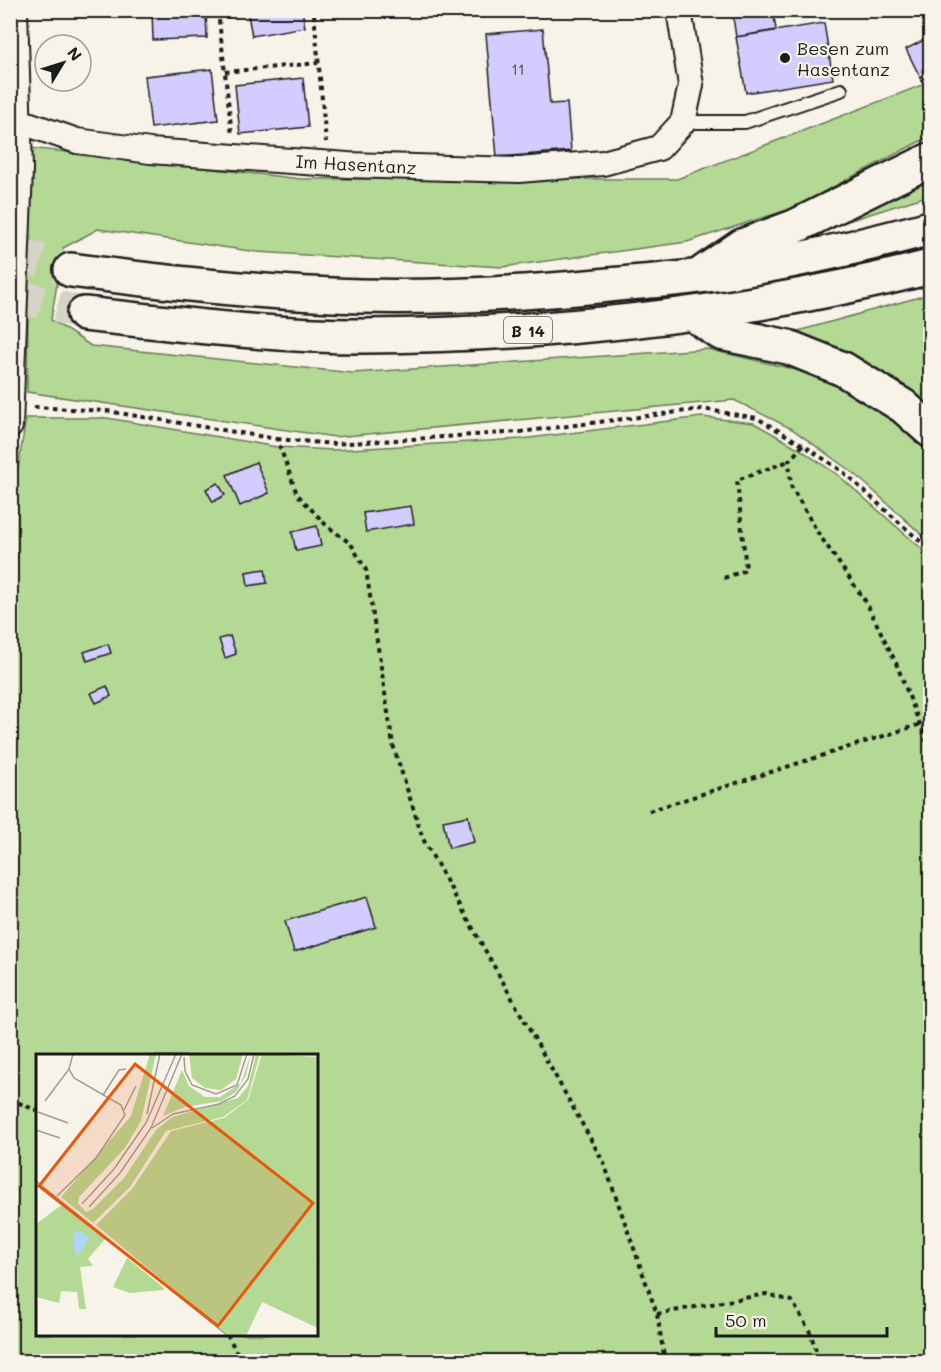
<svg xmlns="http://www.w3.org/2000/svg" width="941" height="1372" font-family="Mali,sans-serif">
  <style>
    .green { fill: #b4d994; stroke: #687a58; stroke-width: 1.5; fill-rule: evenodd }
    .building { fill: #d3ccff; stroke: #1c1c1c; stroke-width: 1.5 }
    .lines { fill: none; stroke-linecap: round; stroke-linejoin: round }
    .highway-tunnel { stroke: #d6d3c9; stroke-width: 33; stroke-dasharray: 33 16; stroke-linecap: butt }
    .lane-casing { stroke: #1c1c1c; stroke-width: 16 }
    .street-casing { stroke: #1c1c1c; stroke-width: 28 }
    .highway-casing { stroke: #1c1c1c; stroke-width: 38 }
    .path { stroke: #1c1c1c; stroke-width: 4; stroke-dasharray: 4.5 4.5; stroke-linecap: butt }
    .lane { stroke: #f7f3e8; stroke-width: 12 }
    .street { stroke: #f7f3e8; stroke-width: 24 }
    .highway { stroke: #f7f3e8; stroke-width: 33 }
    .poi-dot { fill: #1c1c1c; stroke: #f7f3e8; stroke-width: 2 }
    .labels { text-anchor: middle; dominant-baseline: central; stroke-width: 4.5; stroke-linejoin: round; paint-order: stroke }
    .number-label { font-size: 15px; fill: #4a4855 }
    .shield { fill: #f7f3e8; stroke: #5e5c59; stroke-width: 1.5 }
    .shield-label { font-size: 16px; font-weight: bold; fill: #1c1c1c }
    .poi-label { font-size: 18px; fill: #1c1c1c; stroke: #f7f3e8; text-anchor: start }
    .street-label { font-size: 18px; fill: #1c1c1c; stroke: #f7f3e8 }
    .inset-road { fill: none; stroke: #9f9d96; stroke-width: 1.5 }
    .view { fill: #e8590c; fill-opacity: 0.15; stroke: #e8590c; stroke-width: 3 }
    .inset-edge { fill: none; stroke: #1c1c1c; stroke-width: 3 }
  </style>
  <rect width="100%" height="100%" fill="#f7f3e8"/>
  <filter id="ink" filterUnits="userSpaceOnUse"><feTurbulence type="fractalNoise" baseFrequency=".0167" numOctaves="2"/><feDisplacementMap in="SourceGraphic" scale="12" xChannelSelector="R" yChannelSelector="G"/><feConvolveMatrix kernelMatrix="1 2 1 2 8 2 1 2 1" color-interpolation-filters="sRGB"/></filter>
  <g filter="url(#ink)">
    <g class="green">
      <polygon points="930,82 930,136 793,208 687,242 502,267 257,252 98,229 63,248 51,320 91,346 353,373 707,349 827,377 921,435 930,445 930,542 856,475 792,429 734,400 335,437 27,392 30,148 301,179 677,179"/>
      <polygon points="930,178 930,195 845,222"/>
      <polygon points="930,294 930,409 921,400 798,331"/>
      <path d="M702,417l52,6 44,25 40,27 92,81v805l-919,1 -1,-626 3,-235 13,-83h81l170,29 56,3 188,-11zM38,1056h278v278h-278z"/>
    </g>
    <g class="building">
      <polygon points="152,10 206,10 207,38 153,40"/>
      <polygon points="247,10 302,10 305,27 252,36"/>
      <polygon points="528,10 575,10 575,13 528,15"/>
      <polygon points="732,10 773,10 776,30 736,37"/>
      <polygon points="824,23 833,79 746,93 736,37"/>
      <polygon points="543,29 550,104 567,103 571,151 497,157 486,34"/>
      <polygon points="930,37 930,77 922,81 906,49"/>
      <polygon points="212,69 218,120 151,128 145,76"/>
      <polygon points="303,78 308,127 240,134 235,85"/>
      <polygon points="256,462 269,493 240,506 227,475"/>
      <polygon points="218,483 225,495 213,502 206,489"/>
      <polygon points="411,506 414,524 366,532 363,513"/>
      <polygon points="317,526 321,546 296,551 292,532"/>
      <polygon points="265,569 267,583 248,586 246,572"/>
      <polygon points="230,636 236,654 225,658 219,639"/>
      <polygon points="108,644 111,653 87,661 84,652"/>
      <polygon points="107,686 111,696 96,703 91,693"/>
      <polygon points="468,816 474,842 449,848 443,821"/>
      <polygon points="367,897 376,927 294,952 285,921"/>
    </g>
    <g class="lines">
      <g class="highway-tunnel">
        <polyline points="10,251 71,270"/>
        <polyline points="10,293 84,314"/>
      </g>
      <defs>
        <polyline id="lane" points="683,122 745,122 841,90"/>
        <g id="street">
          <polyline points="19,121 77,141 150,151 235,157 348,165 519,170 603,163 659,148 683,122 691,85 679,10"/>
          <polyline points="10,426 20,169 15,10"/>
        </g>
        <g id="highway">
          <path d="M71,270c96,13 192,23 289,26 83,2 167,-3 249,-11 30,-3 61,-5 91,-9 77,-10 155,-28 230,-48"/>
          <polyline points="704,272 742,246 794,227 930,160"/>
          <path d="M84,314c93,10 187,22 280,22 192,-1 381,-22 566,-69"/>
          <polyline points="693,314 721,333 788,347 843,369 903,406 930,430"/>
        </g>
      </defs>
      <use href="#lane" class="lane-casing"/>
      <use href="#street" class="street-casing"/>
      <use href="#highway" class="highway-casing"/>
      <g class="path">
        <polyline points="314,14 326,142"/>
        <polyline points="219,20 232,135"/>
        <polyline points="225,72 318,63"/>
        <polyline points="34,407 107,411 277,439 297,494 326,525 351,544 366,570 393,745 423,839 604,1163 657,1314 665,1362"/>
        <polyline points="277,439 334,444 520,432 702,409 757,418 803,445 842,471 930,550"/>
        <polyline points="803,445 789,461 791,486 818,533 866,602 896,663 930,750"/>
        <polyline points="724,578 746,570 737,480 789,461"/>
        <polyline points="649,811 921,724"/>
        <polyline points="10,1099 38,1111"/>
        <polyline points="657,1314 766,1294 792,1301 810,1332 820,1362"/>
        <polyline points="227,1334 242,1362"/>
      </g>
      <use href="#lane" class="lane"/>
      <use href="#street" class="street"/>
      <use href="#highway" class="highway"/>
    </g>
  </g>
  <circle class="poi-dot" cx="785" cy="58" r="6"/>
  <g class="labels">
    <g class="number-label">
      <text x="518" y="69">11</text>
    </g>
    <rect class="shield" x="504" y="317" width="48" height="26" rx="4.5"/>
    <g class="shield-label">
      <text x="528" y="330">B 14</text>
    </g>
    <g class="poi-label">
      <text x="797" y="48">Besen zum<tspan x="797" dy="21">Hasentanz</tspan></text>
    </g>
    <g class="street-label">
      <text transform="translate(356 164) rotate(3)">Im Hasentanz</text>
    </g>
  </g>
  <g transform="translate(36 1054)">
    <rect width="282" height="282" fill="#f7f3e8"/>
    <path d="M114,0h6l-15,67 -16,27 -46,49 -1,6 8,9 7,-3 31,-31 32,-48 16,-13 66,-19 10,-12 8,-32h4l-13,46 -24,17 -57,14 -36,56 -37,36 -32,-26 70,-81zM153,0h52l1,4 -6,21 -15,11 -16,-2 -13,-10zM215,0l-5,21 -10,17 -14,9 -37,6 -22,9 19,-46 7,16 16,11h15l21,-14zM226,0l56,3v271l-56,-26 -16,34h-17l-133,-111 36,-36 39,-58 53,-13 24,-18zM27,150l42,35 -17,20 5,7 -13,1 6,42h-7l-2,-17 -16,-1 -2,12 -23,-6v-73zM91,204l37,30 -1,2 -33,3 -17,-6z" fill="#b4d994"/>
    <path d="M43,177l10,7 -10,17 -4,-2 -2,-19z" fill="#aed5f8"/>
    <path class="inset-road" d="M148,3l1,14 7,14 24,9 21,-9 10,-31M67,41l16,-25 7,-1M9,47l24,-32M88,56l12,-24M2,58l30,11M111,60l13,-60M116,74l21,-14 46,-10 16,-8 13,-17 6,-25M0,76l24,8M0,127l192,155M21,142l39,-38 29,-43 -4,-10 -47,-27 -5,-9 4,-15M46,150l32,-35 32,-46 30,-69M53,153l31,-34 31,-45 31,-74"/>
    <path class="view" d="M99,10l178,139 -95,123 -179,-140z"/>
    <rect width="282" height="282" class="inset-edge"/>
  </g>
  <rect width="941" height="1372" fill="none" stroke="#f7f3e8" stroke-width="36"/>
  <rect x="18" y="18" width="905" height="1336" fill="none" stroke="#1c1c1c" stroke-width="2" filter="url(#ink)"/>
  <g transform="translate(63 63) rotate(52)"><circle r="28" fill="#f7f3e8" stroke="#9f9d96" stroke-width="1.5"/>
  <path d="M0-4.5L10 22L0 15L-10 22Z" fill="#1c1c1c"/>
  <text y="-9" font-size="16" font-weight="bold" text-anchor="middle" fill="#1c1c1c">N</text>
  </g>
  <path d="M716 1327v9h171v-9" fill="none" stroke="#1c1c1c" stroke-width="3"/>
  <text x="725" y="1327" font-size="18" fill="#1c1c1c" stroke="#f7f3e8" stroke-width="4.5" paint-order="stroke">50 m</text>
</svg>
